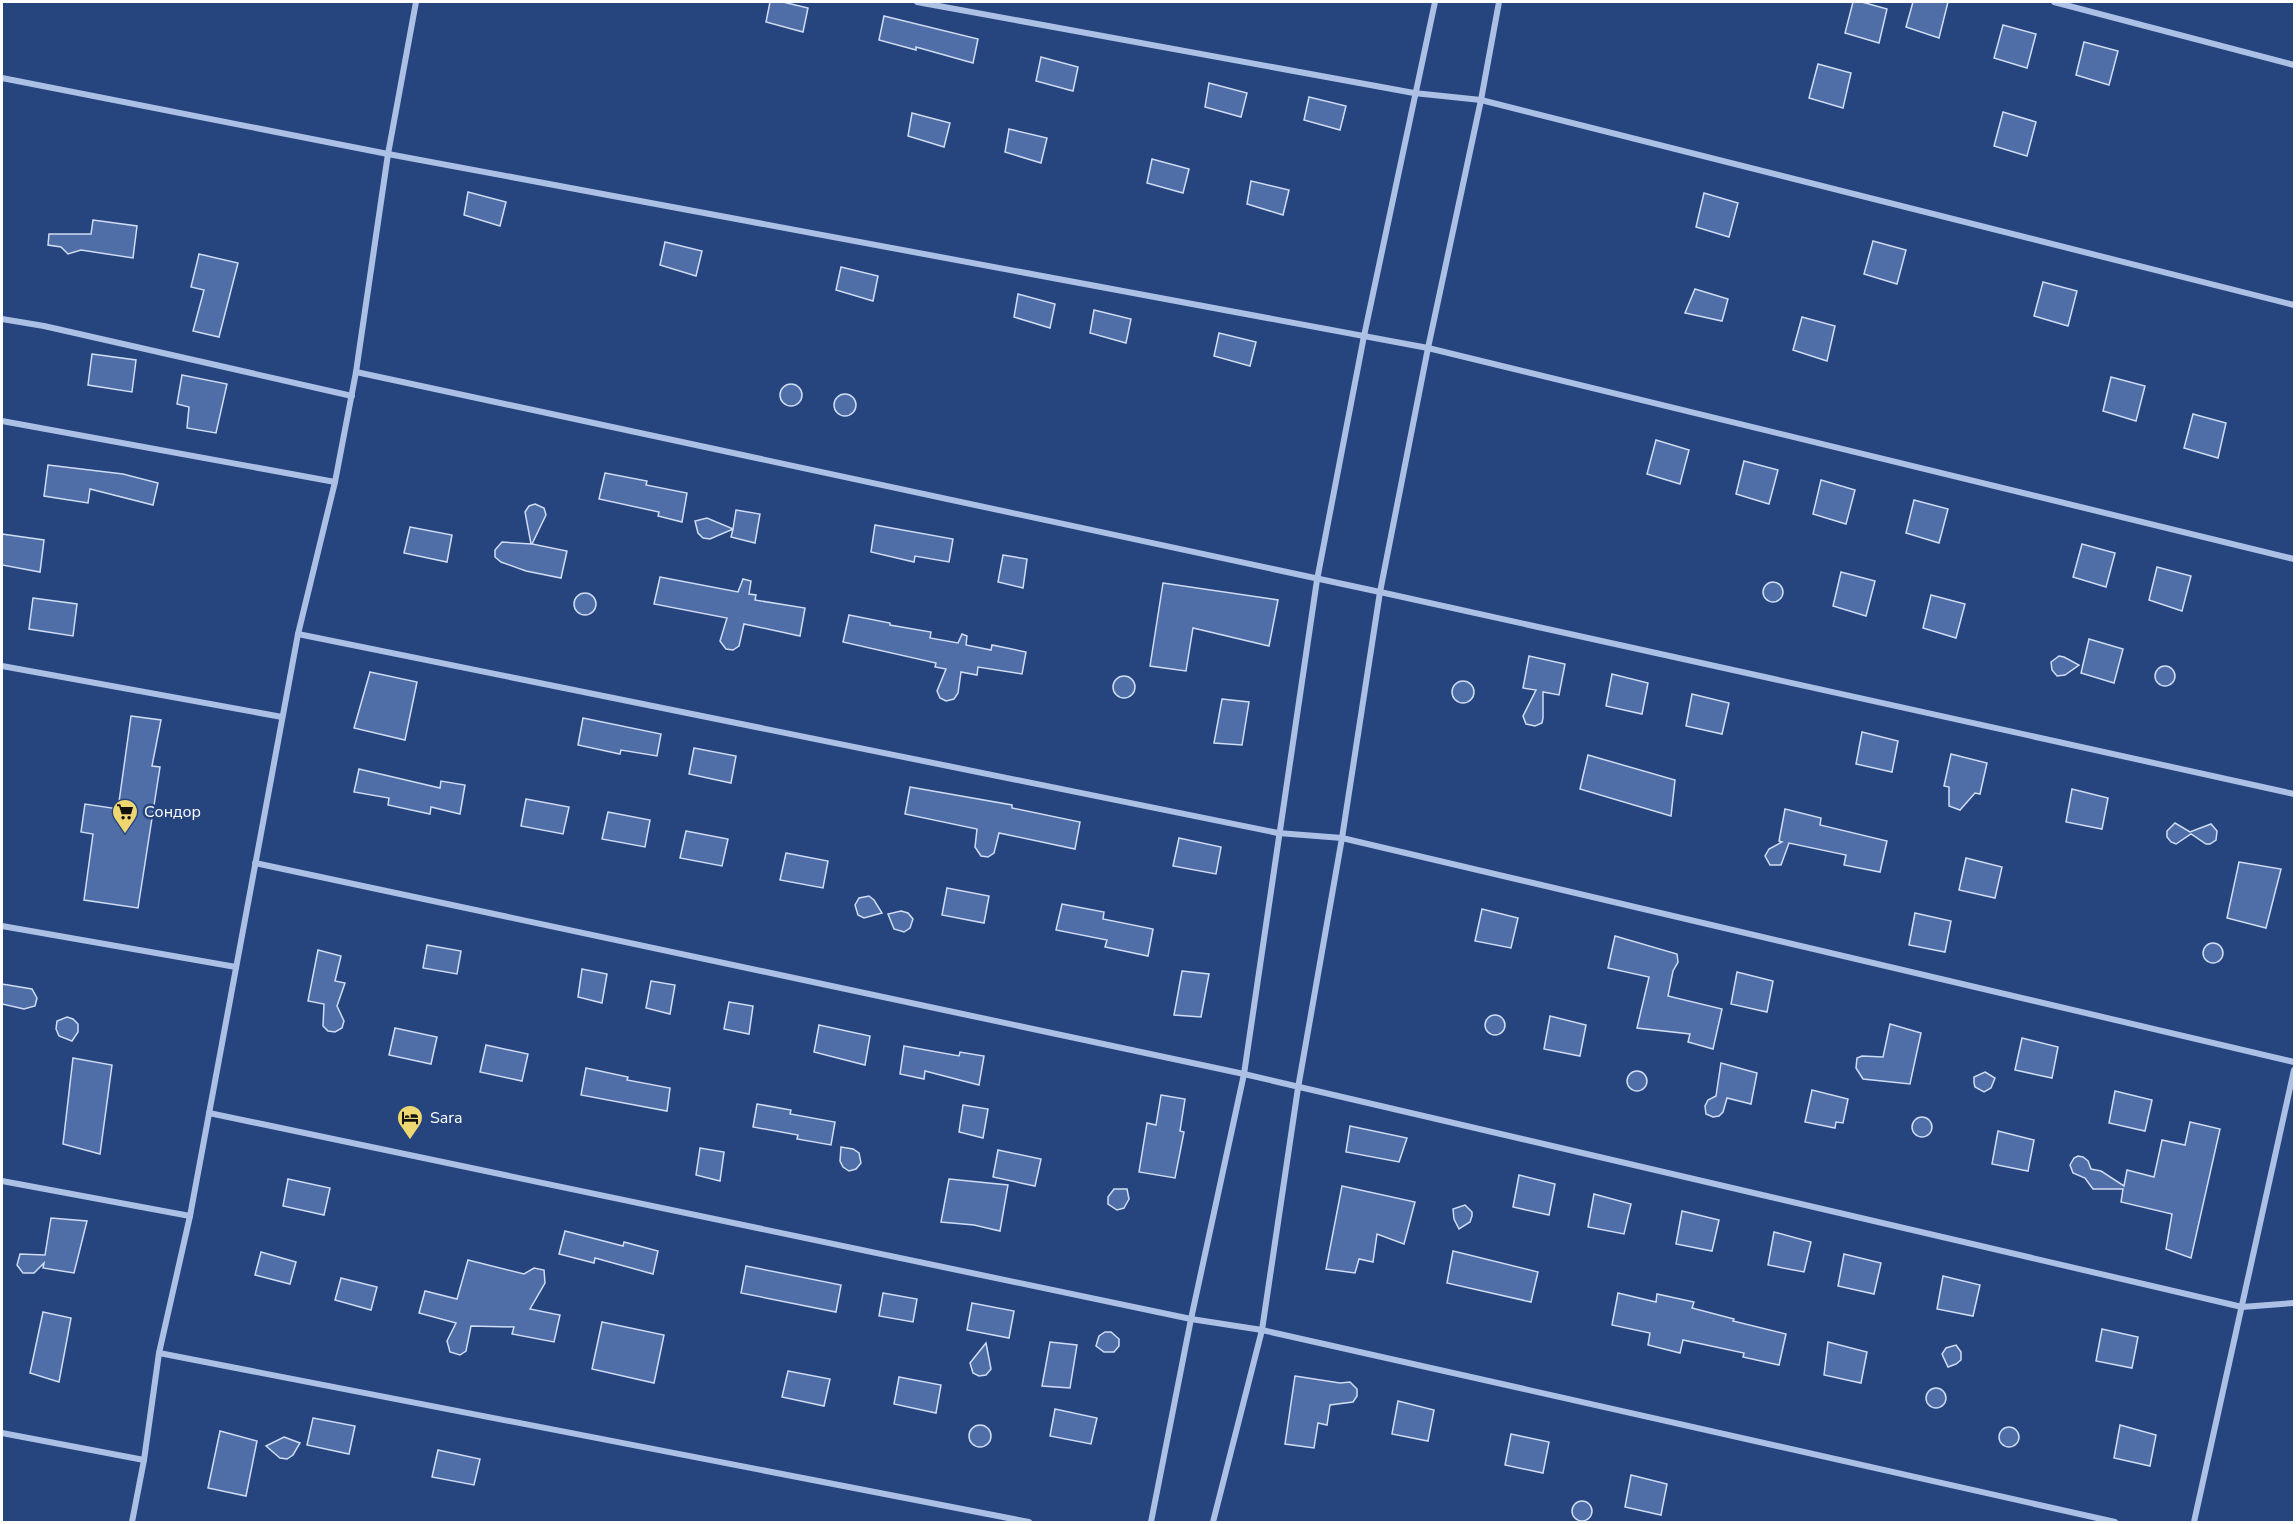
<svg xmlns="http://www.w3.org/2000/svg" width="2296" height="1524" font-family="'Nunito Sans',sans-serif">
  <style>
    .building { fill: #4f6ea7; stroke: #cfdcf4; stroke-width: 1.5 }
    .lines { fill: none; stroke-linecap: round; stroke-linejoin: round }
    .minor { stroke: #acc0e5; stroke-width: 6 }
    .labels { text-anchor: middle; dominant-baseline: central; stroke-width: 5; stroke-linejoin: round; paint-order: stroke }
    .poi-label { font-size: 16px; fill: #fff; stroke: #26447e; text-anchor: start }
  </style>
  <rect width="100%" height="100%" fill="#26447e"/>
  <g class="building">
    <polygon points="770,2 783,2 808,8 803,32 766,22"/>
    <polygon points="1853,2 1862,2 1887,9 1879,43 1845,33"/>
    <polygon points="1913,2 1948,2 1939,38 1906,27"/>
    <polygon points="884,16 978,39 973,63 916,47 916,50 879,40"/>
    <polygon points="2003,25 2036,34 2027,68 1994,58"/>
    <polygon points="2084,42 2118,51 2109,85 2076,75"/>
    <polygon points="1041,57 1078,67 1073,91 1036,81"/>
    <polygon points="1818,64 1851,73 1843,108 1809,98"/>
    <polygon points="1209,83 1247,93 1241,117 1205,107"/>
    <polygon points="1309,97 1346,106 1340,130 1304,120"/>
    <polygon points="2003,112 2036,122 2027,156 1994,146"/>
    <polygon points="912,113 950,123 944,147 908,136"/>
    <polygon points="1009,129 1047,138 1041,163 1005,152"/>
    <polygon points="1152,159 1189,169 1183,193 1147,183"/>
    <polygon points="1251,181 1289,190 1283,215 1247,204"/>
    <polygon points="468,192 506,202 500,226 464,215"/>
    <polygon points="1704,193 1738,203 1729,237 1696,227"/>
    <polygon points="93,220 137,226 133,258 81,250 68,254 61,247 48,245 49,234 91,234"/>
    <polygon points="1873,241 1906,250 1897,284 1864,274"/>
    <polygon points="665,242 702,251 696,276 660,265"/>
    <polygon points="199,254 238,263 219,337 193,331 204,290 191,287"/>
    <polygon points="841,267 878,276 873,301 836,290"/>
    <polygon points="2043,282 2077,291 2068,326 2034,316"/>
    <polygon points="1695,289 1728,299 1722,321 1685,313"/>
    <polygon points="1018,294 1055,304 1050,328 1014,317"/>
    <polygon points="1094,310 1131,319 1126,343 1090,333"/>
    <polygon points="1802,317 1835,326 1827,361 1793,350"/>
    <polygon points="1219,333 1256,342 1250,366 1214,356"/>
    <polygon points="92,354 136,360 132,392 88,385"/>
    <polygon points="182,375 227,384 216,433 187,428 189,407 177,404"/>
    <polygon points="2111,377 2145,386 2136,421 2103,411"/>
    <circle cx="791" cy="395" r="11"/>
    <circle cx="845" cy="405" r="11"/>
    <polygon points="2193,414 2226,423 2218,458 2184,448"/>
    <polygon points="1656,440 1689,450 1680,484 1647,474"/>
    <polygon points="1744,461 1778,470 1769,504 1736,494"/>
    <polygon points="48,465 123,474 158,483 153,505 90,489 88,503 44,496"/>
    <polygon points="605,473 647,481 646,485 687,493 682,522 658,516 659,512 599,499"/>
    <polygon points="1821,480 1855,490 1846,524 1813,514"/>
    <polygon points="1914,500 1948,509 1939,543 1906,533"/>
    <polygon points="535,504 544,508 546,515 532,544 567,551 561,578 526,571 501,562 495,557 495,550 502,542 531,544 525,512 529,506"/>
    <polygon points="736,510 760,514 755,543 731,537 733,529 710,539 703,538 698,533 695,521 707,518 733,529"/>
    <polygon points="875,525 953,539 949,562 915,556 914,562 871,552"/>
    <polygon points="410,527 452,535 447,562 404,553"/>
    <polygon points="2,534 44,540 40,572 2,565"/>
    <polygon points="2082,544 2115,553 2106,587 2073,577"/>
    <polygon points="1003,555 1027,559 1023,588 998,582"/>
    <polygon points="2157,567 2191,576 2182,611 2149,600"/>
    <polygon points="1841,572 1875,581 1866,616 1833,606"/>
    <polygon points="660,577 738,592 743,579 751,581 749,594 756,595 755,600 805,608 800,636 744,624 739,646 733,650 726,649 720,641 727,618 654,604"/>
    <circle cx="1773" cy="592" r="10"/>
    <polygon points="1163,583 1278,600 1269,646 1193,628 1186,671 1150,666"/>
    <circle cx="585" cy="604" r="11"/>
    <polygon points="1931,595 1965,604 1956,638 1923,628"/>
    <polygon points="33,598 77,604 73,636 29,629"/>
    <polygon points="849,615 890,623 890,625 931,632 930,638 958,643 962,634 967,636 966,645 991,650 992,645 1026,652 1022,674 978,667 977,675 961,672 958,693 954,699 946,701 940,698 937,691 946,669 935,667 936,663 843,642"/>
    <polygon points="2089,639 2123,649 2114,683 2081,673"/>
    <polygon points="1529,656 1565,664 1559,695 1543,692 1543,718 1542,723 1535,726 1526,724 1523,716 1536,690 1523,688"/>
    <polygon points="2059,656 2064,657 2079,665 2065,675 2057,676 2052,670 2051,662"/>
    <circle cx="2165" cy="676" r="10"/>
    <polygon points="370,672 417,682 405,740 354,728"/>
    <polygon points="1612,674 1648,683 1642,714 1606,706"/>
    <circle cx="1124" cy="687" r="11"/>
    <circle cx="1463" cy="692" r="11"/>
    <polygon points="1692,694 1729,703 1722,734 1686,726"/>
    <polygon points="1222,699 1249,702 1242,745 1214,743"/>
    <polygon points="131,716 161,720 152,766 160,767 138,908 84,900 93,834 81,832 85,804 118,809"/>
    <polygon points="583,718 661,734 657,756 621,750 620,754 578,745"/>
    <polygon points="1862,732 1898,741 1892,772 1856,764"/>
    <polygon points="694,748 736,756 731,783 689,774"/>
    <polygon points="1951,754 1987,763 1980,794 1975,793 1960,810 1949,806 1949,787 1944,786"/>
    <polygon points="1588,755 1675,780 1671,816 1580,789"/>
    <polygon points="359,769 440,788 441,781 465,785 460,814 431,807 430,814 388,805 389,798 354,792"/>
    <polygon points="910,787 1012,805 1012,808 1080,822 1075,849 999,833 994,853 988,857 981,856 975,847 977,829 905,814"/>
    <polygon points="2072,789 2108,798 2102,829 2066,822"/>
    <polygon points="526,799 569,807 563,834 521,826"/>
    <polygon points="1785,809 1821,818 1820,825 1887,841 1880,872 1844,865 1846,855 1789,843 1781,865 1770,865 1765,856 1769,849 1782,842 1779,841"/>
    <polygon points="608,812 650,820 645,847 602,839"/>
    <polygon points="2175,823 2190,832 2211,824 2217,831 2216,840 2210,844 2206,844 2191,834 2176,844 2171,842 2167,837 2167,831"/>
    <polygon points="686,831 728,839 722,866 680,858"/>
    <polygon points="1179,838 1221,847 1216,874 1173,866"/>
    <polygon points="786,853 828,861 823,888 780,880"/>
    <polygon points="1966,858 2002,867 1995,898 1959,890"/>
    <polygon points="2239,862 2281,869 2266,928 2227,918"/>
    <polygon points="947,888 989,896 984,923 942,915"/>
    <polygon points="869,896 874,900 882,913 864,918 858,915 855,905 859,898"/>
    <polygon points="1062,904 1104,912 1103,919 1153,929 1148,956 1105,947 1107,940 1056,930"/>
    <polygon points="1482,909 1518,918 1511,948 1475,941"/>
    <polygon points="901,911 908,913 913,919 910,928 904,932 894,929 888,914"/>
    <polygon points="1915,913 1951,921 1945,952 1909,945"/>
    <polygon points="1615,936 1677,954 1678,962 1673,971 1668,996 1722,1009 1713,1049 1688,1042 1690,1034 1637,1028 1649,977 1608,968"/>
    <circle cx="2213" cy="953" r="10"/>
    <polygon points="427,945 461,951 457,974 423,968"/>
    <polygon points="318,950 341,956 335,981 345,983 337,1006 344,1021 342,1028 335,1032 328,1031 323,1026 324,1004 308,1001"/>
    <polygon points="582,969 607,974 602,1003 578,997"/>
    <polygon points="1182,971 1209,974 1201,1017 1174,1015"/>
    <polygon points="1737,972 1773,981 1767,1012 1731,1004"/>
    <polygon points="651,981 675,985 670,1014 646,1008"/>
    <polygon points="2,984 32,989 37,998 35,1006 24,1009 2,1004"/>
    <polygon points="729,1002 753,1006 749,1034 724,1029"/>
    <circle cx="1495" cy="1025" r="10"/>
    <polygon points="1550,1016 1586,1025 1580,1056 1544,1049"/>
    <polygon points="67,1017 73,1019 78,1024 78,1032 72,1041 59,1036 56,1029 57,1021"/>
    <polygon points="1890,1024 1921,1033 1910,1084 1863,1079 1856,1068 1857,1058 1862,1056 1883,1057"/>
    <polygon points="819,1025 870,1036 865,1065 814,1052"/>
    <polygon points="395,1028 437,1037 431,1064 389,1055"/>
    <polygon points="2022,1038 2058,1047 2052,1078 2015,1070"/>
    <polygon points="486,1045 528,1054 522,1081 480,1072"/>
    <polygon points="904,1046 959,1056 960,1052 984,1056 979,1085 925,1071 924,1079 900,1074"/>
    <polygon points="73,1058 112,1065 100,1154 63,1144"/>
    <polygon points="1721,1063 1757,1073 1751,1104 1727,1098 1723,1112 1719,1116 1713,1117 1706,1114 1705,1106 1708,1100 1716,1096"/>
    <polygon points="586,1068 628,1077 627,1080 670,1088 667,1111 581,1095"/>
    <circle cx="1637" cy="1081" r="10"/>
    <polygon points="1985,1072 1995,1078 1991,1088 1984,1092 1975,1087 1974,1083 1974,1077"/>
    <polygon points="1812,1090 1848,1099 1843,1123 1836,1122 1835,1128 1805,1122"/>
    <polygon points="2115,1091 2152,1100 2145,1131 2109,1123"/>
    <polygon points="1161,1095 1185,1099 1180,1131 1184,1132 1175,1178 1139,1172 1147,1123 1156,1125"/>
    <polygon points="757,1104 791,1110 790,1114 835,1122 831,1145 797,1139 798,1135 753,1127"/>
    <polygon points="963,1105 988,1109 983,1138 959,1132"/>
    <circle cx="1922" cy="1127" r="10"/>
    <polygon points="2190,1122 2220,1129 2191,1258 2166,1249 2172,1214 2121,1202 2123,1189 2093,1189 2085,1178 2073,1173 2070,1165 2074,1158 2078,1156 2083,1157 2088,1161 2091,1169 2101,1171 2124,1186 2127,1170 2154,1177 2162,1140 2185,1145"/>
    <polygon points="1350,1126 1407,1138 1399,1162 1346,1152"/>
    <polygon points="1998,1131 2034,1140 2028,1171 1992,1164"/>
    <polygon points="841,1147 853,1149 859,1153 861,1163 856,1169 849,1171 843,1167 840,1161"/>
    <polygon points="700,1148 724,1152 720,1181 696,1175"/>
    <polygon points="998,1150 1041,1159 1035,1186 993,1177"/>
    <polygon points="1519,1175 1555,1184 1549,1215 1513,1207"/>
    <polygon points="288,1179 330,1188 324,1215 283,1206"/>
    <polygon points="949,1179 1008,1185 1000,1231 974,1225 941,1222"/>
    <polygon points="1342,1186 1415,1202 1404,1244 1377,1234 1373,1262 1359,1259 1355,1273 1326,1269"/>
    <polygon points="1114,1189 1127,1189 1129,1199 1124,1208 1117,1210 1108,1204 1108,1197"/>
    <polygon points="1594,1194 1631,1204 1624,1234 1588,1227"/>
    <polygon points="1465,1205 1472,1212 1472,1216 1470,1222 1459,1229 1454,1219 1453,1209"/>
    <polygon points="1682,1211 1719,1220 1712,1251 1676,1244"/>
    <polygon points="51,1218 87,1221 74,1273 43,1268 44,1263 34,1273 23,1273 17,1265 20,1254 45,1255"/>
    <polygon points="565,1231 623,1246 624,1242 658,1251 653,1274 595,1258 594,1263 559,1254"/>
    <polygon points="1774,1232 1811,1242 1804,1272 1768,1265"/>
    <polygon points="1453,1251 1538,1272 1531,1302 1447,1283"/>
    <polygon points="261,1252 296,1262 290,1284 255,1275"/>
    <polygon points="1844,1254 1881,1263 1874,1294 1838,1286"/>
    <polygon points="468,1260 524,1274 534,1268 544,1270 545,1283 530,1309 560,1315 554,1342 512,1334 514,1327 471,1326 466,1351 460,1355 450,1352 447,1341 456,1323 419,1313 425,1291 457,1299"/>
    <polygon points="746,1266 841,1285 836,1312 741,1293"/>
    <polygon points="1943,1276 1980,1285 1973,1316 1937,1309"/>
    <polygon points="341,1278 377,1287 371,1310 335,1300"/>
    <polygon points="883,1293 917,1299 913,1322 879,1316"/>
    <polygon points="1618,1293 1656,1302 1657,1294 1694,1302 1692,1308 1734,1319 1733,1321 1786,1334 1779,1365 1743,1357 1744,1353 1683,1340 1680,1353 1648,1345 1650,1333 1612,1325"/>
    <polygon points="972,1303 1014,1311 1009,1338 967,1330"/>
    <polygon points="43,1312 71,1318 59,1382 30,1373"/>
    <polygon points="602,1322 664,1335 654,1383 592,1369"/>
    <polygon points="2102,1329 2138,1337 2132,1368 2096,1361"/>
    <polygon points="1105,1332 1111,1332 1119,1339 1119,1346 1114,1352 1104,1352 1096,1346 1099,1336"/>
    <polygon points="1050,1342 1077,1345 1070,1388 1042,1386"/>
    <polygon points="1828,1342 1867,1352 1861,1383 1824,1375"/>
    <polygon points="986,1343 991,1369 986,1375 979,1376 973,1373 970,1363"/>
    <polygon points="1956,1345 1961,1352 1961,1360 1956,1364 1948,1367 1942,1354 1946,1348"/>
    <polygon points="788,1371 830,1379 824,1406 782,1397"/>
    <polygon points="1295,1376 1340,1383 1350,1382 1357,1389 1357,1396 1353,1402 1330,1405 1327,1425 1318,1423 1314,1448 1285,1444"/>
    <polygon points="899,1377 941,1385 936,1413 894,1404"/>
    <circle cx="1936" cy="1398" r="10"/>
    <polygon points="1398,1401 1434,1410 1428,1441 1392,1434"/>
    <polygon points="1055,1409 1097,1418 1091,1444 1050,1436"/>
    <polygon points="313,1418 355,1426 349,1454 307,1445"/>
    <polygon points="2120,1425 2156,1435 2150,1466 2114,1458"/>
    <circle cx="980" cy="1436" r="11"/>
    <circle cx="2009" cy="1437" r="10"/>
    <polygon points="220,1431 257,1441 246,1496 208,1488"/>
    <polygon points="1511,1434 1549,1442 1543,1473 1505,1465"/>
    <polygon points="284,1437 300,1443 293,1455 287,1459 280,1458 266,1446"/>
    <polygon points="438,1450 480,1459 474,1485 432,1477"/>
    <polygon points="1631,1475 1667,1484 1661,1515 1625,1507"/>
    <circle cx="1582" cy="1511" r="10"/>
  </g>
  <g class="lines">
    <g class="minor">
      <polyline points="917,2 1414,93 1481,100 2294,305"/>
      <polyline points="2054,2 2294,65"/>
      <polyline points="2,78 388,154 1428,348 2294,559"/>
      <polyline points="2,319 44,326 352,396"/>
      <polyline points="356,372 1380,592 2294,794"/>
      <polyline points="2,421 335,482"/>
      <polyline points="298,634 1278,833 1342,838 2294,1062"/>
      <polyline points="2,666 282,717"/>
      <polyline points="255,863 1244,1074 2242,1307 2294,1303"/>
      <polyline points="2,926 236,967"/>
      <polyline points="209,1113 1191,1319 1262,1330 2115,1522"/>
      <polyline points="2,1181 190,1216"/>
      <polyline points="159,1353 1029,1522"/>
      <polyline points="2,1433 144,1460"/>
      <polyline points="132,1522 144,1460 159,1353 190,1216 298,634 335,482 356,372 388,154 416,2"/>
      <polyline points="1151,1522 1191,1319 1244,1074 1317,580 1364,336 1435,2"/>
      <polyline points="1213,1522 1262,1330 1298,1088 1342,838 1380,592 1428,348 1481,100 1499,2"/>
      <polyline points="2194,1522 2294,1070"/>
    </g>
  </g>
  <defs>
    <symbol id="supermarket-pin" viewBox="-11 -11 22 30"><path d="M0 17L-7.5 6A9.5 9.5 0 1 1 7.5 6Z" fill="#eed671" stroke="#26447e"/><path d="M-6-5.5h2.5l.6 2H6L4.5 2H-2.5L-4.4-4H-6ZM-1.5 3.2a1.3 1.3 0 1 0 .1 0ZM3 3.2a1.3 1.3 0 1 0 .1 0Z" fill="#111"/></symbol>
    <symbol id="hotel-pin" viewBox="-11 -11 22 30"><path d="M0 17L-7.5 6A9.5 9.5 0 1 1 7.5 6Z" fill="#eed671" stroke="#26447e"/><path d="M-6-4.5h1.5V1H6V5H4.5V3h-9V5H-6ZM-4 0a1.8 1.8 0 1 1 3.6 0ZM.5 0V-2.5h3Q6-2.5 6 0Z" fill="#111"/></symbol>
  </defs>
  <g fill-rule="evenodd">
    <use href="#supermarket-pin" x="110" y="797" width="30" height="40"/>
    <use href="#hotel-pin" x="395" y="1103" width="30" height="40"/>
  </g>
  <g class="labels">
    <g class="poi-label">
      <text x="144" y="812">Сондор</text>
      <text x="430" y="1118">Sara</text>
    </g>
  </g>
  <rect width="2296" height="1524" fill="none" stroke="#ffffff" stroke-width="6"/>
</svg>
